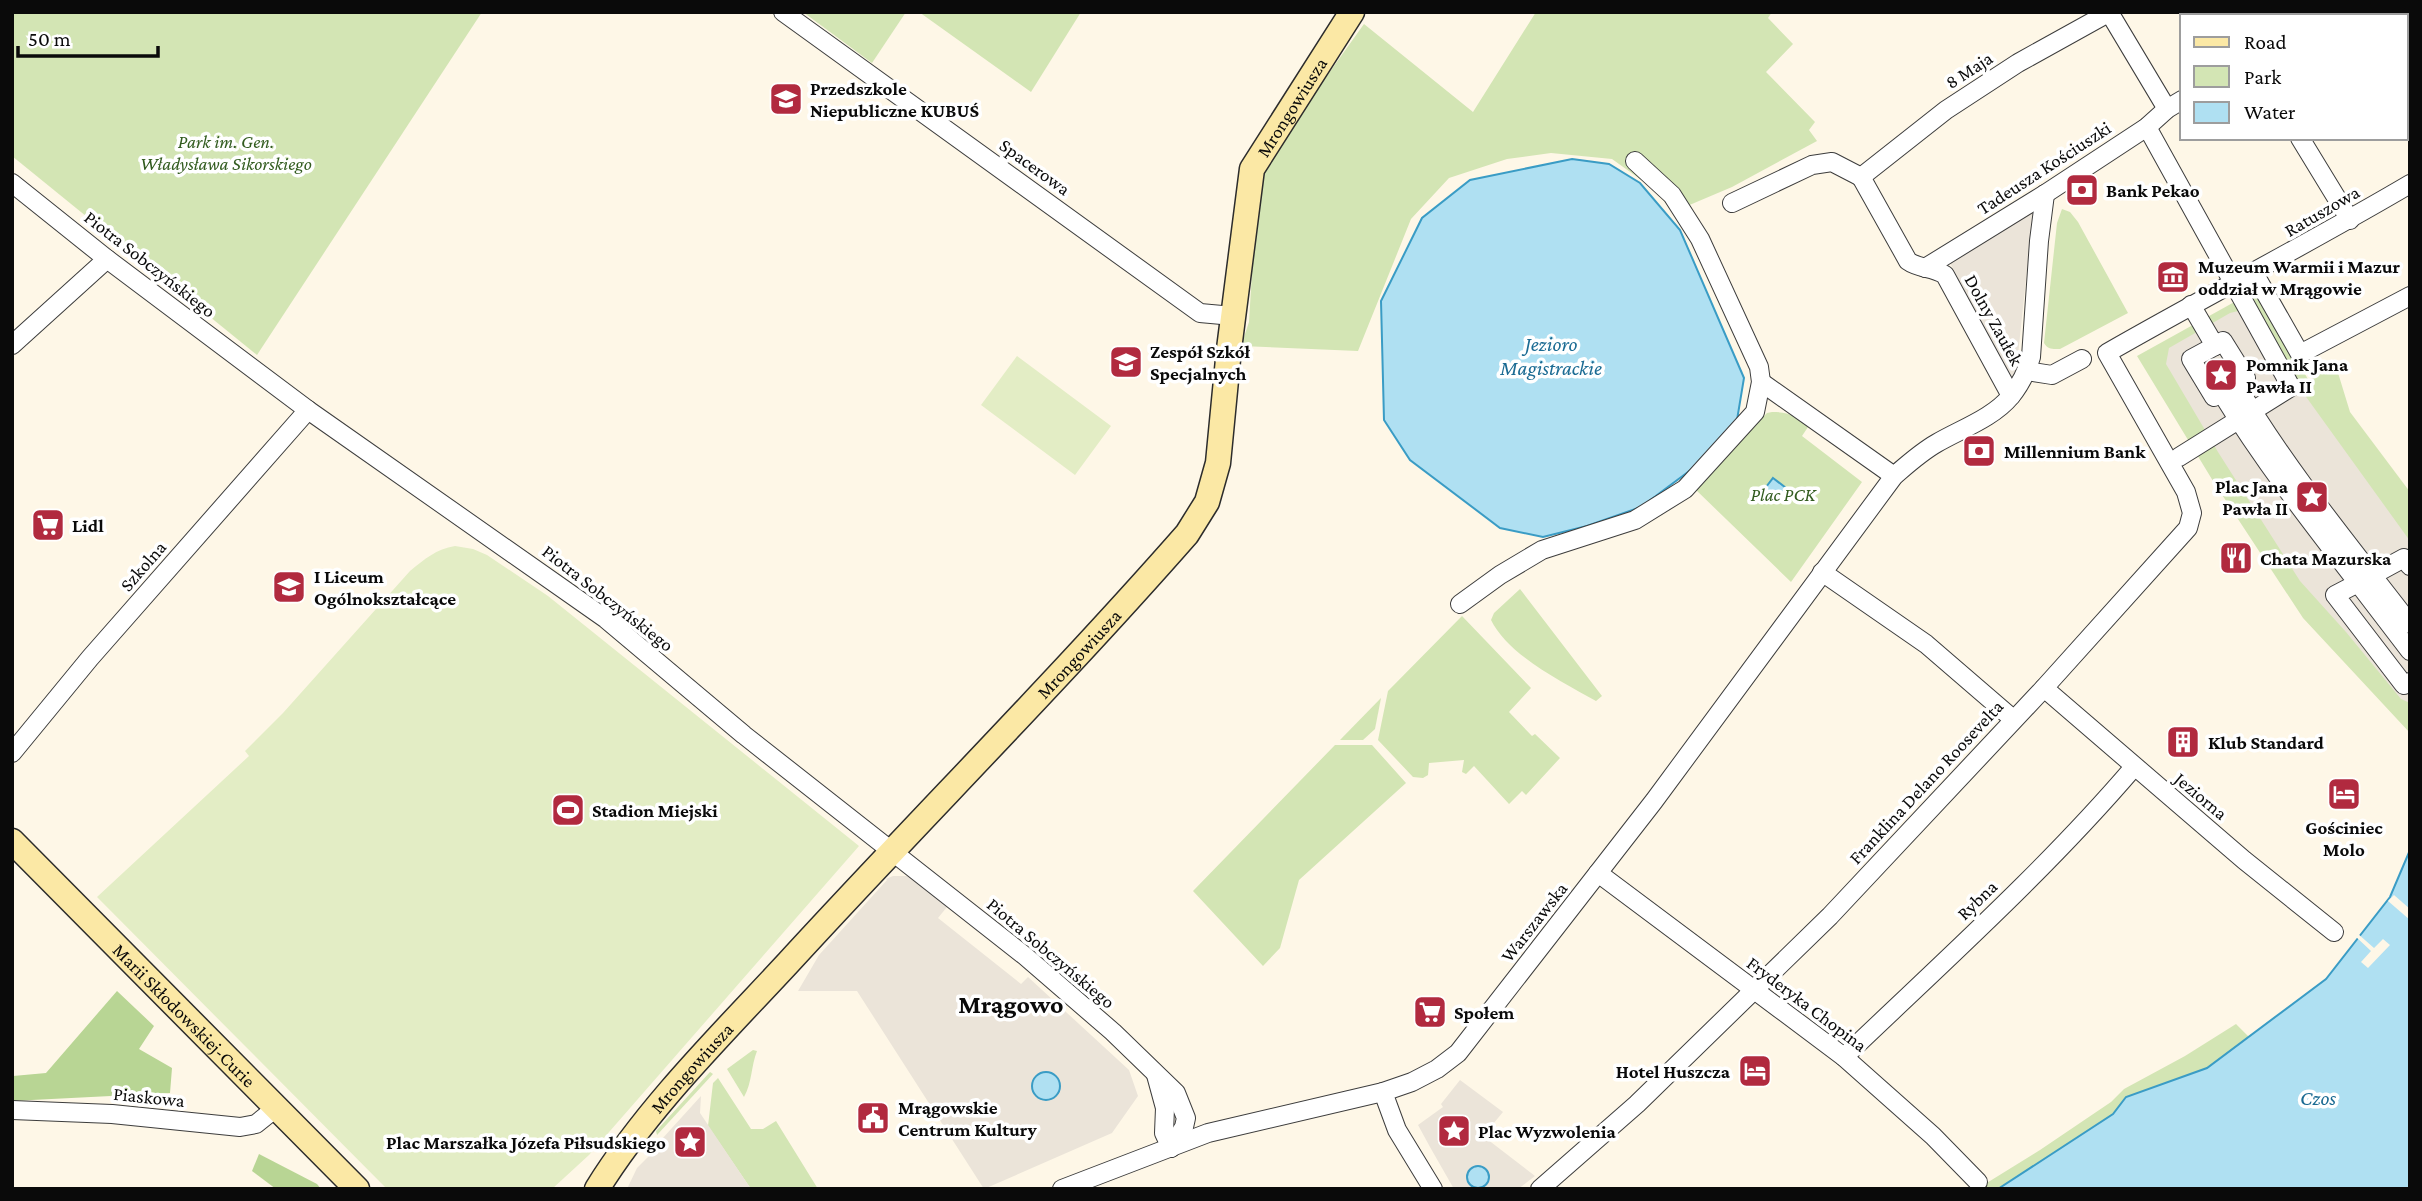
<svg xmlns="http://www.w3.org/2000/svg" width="2422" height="1201" font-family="'Crimson Pro',serif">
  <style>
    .green { fill: #d3e5b4 }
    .forest { fill: #b8d594 }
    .pitch { fill: #e3edc5 }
    .plaza { fill: #ebe4d9 }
    .water { fill: #afe0f2; stroke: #3a9cc5; stroke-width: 2 }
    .pier { fill: #fef7e7 }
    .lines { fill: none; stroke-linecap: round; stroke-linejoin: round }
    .street-casing { stroke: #3d3d3d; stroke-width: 20 }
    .secondary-casing { stroke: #2c2c2c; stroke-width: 27 }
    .street { stroke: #fff; stroke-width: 18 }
    .secondary { stroke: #fbe8a5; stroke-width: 24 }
    .labels { text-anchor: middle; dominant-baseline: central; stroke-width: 7; stroke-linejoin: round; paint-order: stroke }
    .street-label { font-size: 19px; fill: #0a0a0a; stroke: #fff }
    .poi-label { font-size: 19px; font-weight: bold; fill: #0a0a0a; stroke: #fff; text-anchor: start }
    .park-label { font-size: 19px; font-style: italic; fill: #325c1f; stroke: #fff }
    .water-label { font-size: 21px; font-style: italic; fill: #1b6b93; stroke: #fff }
    .district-label { font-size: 26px; font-weight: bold; fill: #0a0a0a; stroke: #fff }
  </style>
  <rect width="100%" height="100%" fill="#fef7e7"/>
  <g class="green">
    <polygon points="12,12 482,12 257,355 12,156"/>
    <polygon points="803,12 906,12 872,63"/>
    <polygon points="919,12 1081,12 1031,92"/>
    <polygon points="1536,12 1772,12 1768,18 1793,44 1766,72 1815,122 1809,130 1817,141 1732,187 1673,212 1654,189 1612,159 1551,153 1507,159 1449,178 1411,219 1358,351 1241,346 1249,322 1258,172 1364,24 1473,112"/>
    <path d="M2062,209l8,3 8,10 50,91 -68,36c-7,0 -12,1 -16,-6l13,-120z"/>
    <polygon points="2256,290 2309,381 2335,363 2350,412 2410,492 2410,733 2303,618 2213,481 2137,356"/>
    <path d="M1772,412c17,0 24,4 36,15l-6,9 60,46 -71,100 -96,-93 72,-76z"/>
    <path d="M1520,589l82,107 -6,5c-34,-19 -88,-46 -105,-81l3,-7z"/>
    <polygon points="1462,616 1531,688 1509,712 1532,736 1535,734 1560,758 1526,795 1522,791 1509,804 1474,766 1466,774 1462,772 1464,760 1429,763 1428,775 1423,778 1413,777 1378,740 1388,691"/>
    <polygon points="1381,698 1375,729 1363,740 1340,740"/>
    <polygon points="1335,745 1372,745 1406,783 1299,880 1280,948 1263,966 1193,891"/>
    <polygon points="2236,1024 2249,1037 2207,1068 2126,1097 2113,1114 1998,1189 1977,1189 2040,1150 2111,1102 2124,1089 2185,1056"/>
    <path d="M753,1050l4,1c-6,15 -5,32 -13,46l-17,-28z"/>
    <polygon points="710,1072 713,1074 657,1135 656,1131"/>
    <polygon points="718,1078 751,1129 763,1129 776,1121 818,1189 751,1189 708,1126 713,1083"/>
  </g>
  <g class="forest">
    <polygon points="117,991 154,1026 139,1049 172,1068 170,1093 12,1101 13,1076 46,1073"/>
    <polygon points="259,1154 317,1184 321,1189 276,1189 252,1171"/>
  </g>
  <g class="pitch">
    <polygon points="1017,356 1111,426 1075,475 981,405"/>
    <path d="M455,546l18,3 14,6 61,41 311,250 -270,309 -37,34h-165l-290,-292 152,-141 -4,-5 38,-38 127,-142c15,-12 26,-22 45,-25z"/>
  </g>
  <g class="plaza">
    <polygon points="2031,210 2033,213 2016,374 2011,379 1949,261"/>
    <polygon points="2238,311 2245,312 2410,541 2410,703 2401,699 2346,632 2300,581 2218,452 2166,364 2169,348 2230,313"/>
    <polygon points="893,876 910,876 947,907 938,918 1021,984 1028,977 1129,1070 1138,1096 1112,1133 984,1189 857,991 798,991 819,955 887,880 886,879"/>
    <polygon points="1460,1080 1503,1112 1483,1136 1535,1176 1518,1189 1454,1189 1430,1147 1418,1125 1443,1107 1441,1104"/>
    <polygon points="701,1096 700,1113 751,1189 627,1189 637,1168 661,1144 662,1139"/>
  </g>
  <g class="water">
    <polygon points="1572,159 1609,164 1640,183 1680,230 1744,378 1737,420 1692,469 1641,507 1587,526 1543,537 1500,528 1410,460 1384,420 1381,301 1422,218 1470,180"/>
    <polygon points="1773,478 1786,488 1775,501 1763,491"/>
    <polygon points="2410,850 2410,1189 1998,1189 2113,1114 2126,1097 2207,1068 2326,979 2390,897"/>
    <circle cx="1046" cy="1086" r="14"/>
    <circle cx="1478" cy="1177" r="11"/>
  </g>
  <g class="pier">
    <polygon points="2394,895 2410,909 2410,920 2388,901"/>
    <polygon points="2357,933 2374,948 2383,939 2390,945 2368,968 2361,962 2371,951 2355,936"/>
  </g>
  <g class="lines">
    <defs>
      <g id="street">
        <polyline points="783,12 1200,313 1233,316"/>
        <polyline points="2109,12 2167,109"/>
        <polyline points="2343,12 2346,16"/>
        <polyline points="2322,16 2328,12"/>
        <polyline points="2406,69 2410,67"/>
        <polyline points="2406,100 2410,106"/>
        <polyline points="2147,127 2291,387 2179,457"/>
        <polyline points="2300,138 2350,220"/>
        <polyline points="1861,177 1946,110 2018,63 2110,12"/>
        <path d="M1861,177l47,84c11,8 25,6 37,14l66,121"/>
        <polyline points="12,183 107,259 308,410 606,619 744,735 1025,956 1113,1032 1176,1093 1186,1118 1184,1127 1171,1148"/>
        <polyline points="1732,203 1812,165 1832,162 1861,177"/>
        <polyline points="1925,268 2045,194 2147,127 2167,109 2182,100"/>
        <polyline points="2254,273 2300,354 2410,296"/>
        <path d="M2191,305l24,41 8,-5 23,37 -10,6c50,85 114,162 174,240"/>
        <polyline points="12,345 107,259"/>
        <polyline points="2215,346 2191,359 2214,397 2221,392"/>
        <polyline points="2027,371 2052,375 2082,359"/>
        <polyline points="1761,382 1894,476"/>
        <path d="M2236,384l-15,8c41,67 89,129 137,191l-23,12 69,90 6,-3"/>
        <polyline points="2410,566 2404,558 2358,583 2410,651"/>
        <polyline points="1822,572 1926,644 2013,719"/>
        <polyline points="1460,604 1500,575 1542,550 1635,520 1685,489 1755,412 1761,382 1759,367 1700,239 1672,195 1635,161"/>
        <polyline points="2044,688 2244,860 2334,932"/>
        <polyline points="12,753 90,658 308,410"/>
        <polyline points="1598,873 1844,1057 1933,1136 1978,1182"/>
        <path d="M1844,1057c98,-94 201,-186 290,-290"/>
        <polyline points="1156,1075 1165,1108 1164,1133 1171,1148"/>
        <polyline points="1383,1092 1397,1130 1433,1189"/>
        <polyline points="12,1110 112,1114 240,1127 256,1124 276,1108"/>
        <path d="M1062,1189l146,-56 175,-41 29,-10 25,-13 21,-16 196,-252 240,-325c14,-12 27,-24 43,-33 24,-14 56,-25 74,-47 9,-11 16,-25 20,-39l8,-116 6,-47"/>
        <path d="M1540,1189l97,-85 193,-188 214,-228 144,-160 4,-15 -6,-21 -79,-139c101,-58 203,-110 303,-169"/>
      </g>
      <g id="secondary">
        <path id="s1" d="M12,841l345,348"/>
        <path id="s2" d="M597,1189c50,-81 126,-156 191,-226 132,-144 270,-282 399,-429l20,-32 11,-39 11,-114 23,-180 100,-157"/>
      </g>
    </defs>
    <use href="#street" class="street-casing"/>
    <use href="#secondary" class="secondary-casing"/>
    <use href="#street" class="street"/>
    <use href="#secondary" class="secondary"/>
  </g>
  <defs>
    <symbol id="school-square" viewBox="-11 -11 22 22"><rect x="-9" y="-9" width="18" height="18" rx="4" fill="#b12a3f" stroke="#fff"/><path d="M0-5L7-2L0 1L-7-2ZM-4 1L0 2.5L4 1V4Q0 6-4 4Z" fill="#fff"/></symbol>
    <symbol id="bank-square" viewBox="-11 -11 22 22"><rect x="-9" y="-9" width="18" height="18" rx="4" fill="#b12a3f" stroke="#fff"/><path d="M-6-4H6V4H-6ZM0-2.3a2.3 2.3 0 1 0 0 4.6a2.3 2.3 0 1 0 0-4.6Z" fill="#fff"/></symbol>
    <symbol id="museum-square" viewBox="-11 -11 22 22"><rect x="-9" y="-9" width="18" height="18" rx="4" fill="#b12a3f" stroke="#fff"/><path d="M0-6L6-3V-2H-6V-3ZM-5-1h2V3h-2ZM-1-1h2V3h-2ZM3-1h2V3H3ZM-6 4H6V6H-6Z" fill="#fff"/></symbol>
    <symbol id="sight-square" viewBox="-11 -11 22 22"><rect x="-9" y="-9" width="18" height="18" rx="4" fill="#b12a3f" stroke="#fff"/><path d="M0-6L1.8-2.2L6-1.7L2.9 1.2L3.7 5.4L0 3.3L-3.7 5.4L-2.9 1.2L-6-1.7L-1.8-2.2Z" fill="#fff"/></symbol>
    <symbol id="supermarket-square" viewBox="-11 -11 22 22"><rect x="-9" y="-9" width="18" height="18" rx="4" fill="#b12a3f" stroke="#fff"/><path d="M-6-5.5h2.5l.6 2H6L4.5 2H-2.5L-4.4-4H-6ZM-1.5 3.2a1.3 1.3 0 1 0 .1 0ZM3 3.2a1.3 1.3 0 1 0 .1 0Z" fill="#fff"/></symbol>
    <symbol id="restaurant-square" viewBox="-11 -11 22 22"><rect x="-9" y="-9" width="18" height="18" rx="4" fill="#b12a3f" stroke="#fff"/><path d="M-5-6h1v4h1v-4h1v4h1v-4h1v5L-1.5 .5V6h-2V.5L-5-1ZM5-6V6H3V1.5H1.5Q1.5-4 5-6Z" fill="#fff"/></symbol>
    <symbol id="building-square" viewBox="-11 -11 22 22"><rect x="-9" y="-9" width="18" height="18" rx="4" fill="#b12a3f" stroke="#fff"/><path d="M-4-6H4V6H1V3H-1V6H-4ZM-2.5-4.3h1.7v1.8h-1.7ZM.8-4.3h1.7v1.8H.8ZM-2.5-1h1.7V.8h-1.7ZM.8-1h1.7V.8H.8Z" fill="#fff"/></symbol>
    <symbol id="hotel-square" viewBox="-11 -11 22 22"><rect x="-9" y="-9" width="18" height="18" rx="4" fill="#b12a3f" stroke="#fff"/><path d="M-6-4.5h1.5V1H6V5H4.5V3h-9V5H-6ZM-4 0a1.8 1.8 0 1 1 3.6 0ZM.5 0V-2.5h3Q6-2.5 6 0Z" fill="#fff"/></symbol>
    <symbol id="stadium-square" viewBox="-11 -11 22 22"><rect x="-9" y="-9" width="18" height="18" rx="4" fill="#b12a3f" stroke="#fff"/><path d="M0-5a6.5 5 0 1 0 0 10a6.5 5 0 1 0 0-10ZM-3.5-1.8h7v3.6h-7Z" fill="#fff"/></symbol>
    <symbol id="civic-square" viewBox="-11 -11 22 22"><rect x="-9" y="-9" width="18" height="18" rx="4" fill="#b12a3f" stroke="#fff"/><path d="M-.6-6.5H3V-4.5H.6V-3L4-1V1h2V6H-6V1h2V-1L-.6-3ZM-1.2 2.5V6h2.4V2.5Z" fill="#fff"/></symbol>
  </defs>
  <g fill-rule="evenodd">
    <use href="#school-square" x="767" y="80" width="38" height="38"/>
    <use href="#bank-square" x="2063" y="171" width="38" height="38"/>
    <use href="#museum-square" x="2154" y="258" width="38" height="38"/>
    <use href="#school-square" x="1107" y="343" width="38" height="38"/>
    <use href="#sight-square" x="2202" y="356" width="38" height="38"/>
    <use href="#bank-square" x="1960" y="432" width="38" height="38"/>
    <use href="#sight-square" x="2293" y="478" width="38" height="38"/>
    <use href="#supermarket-square" x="29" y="506" width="38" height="38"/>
    <use href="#restaurant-square" x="2217" y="539" width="38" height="38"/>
    <use href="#school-square" x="270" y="568" width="38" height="38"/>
    <use href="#building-square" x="2164" y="723" width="38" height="38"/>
    <use href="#hotel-square" x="2325" y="775" width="38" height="38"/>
    <use href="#stadium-square" x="549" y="791" width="38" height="38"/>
    <use href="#supermarket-square" x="1411" y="993" width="38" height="38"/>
    <use href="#hotel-square" x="1736" y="1052" width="38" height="38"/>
    <use href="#civic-square" x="854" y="1099" width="38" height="38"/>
    <use href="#sight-square" x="1435" y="1112" width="38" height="38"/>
    <use href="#sight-square" x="671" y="1123" width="38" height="38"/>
  </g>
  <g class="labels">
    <g class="street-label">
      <text transform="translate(1969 70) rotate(-33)">8 Maja</text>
      <text stroke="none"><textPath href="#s2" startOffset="1330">Mrongowiusza</textPath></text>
      <text transform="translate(1035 167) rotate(36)">Spacerowa</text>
      <text transform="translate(2044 168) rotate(-33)">Tadeusza Kościuszki</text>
      <text transform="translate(2322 211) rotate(-30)">Ratuszowa</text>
      <text transform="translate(150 264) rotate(38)">Piotra Sobczyńskiego</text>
      <text transform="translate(1994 320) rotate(61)">Dolny Zaułek</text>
      <text transform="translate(143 566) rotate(-49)">Szkolna</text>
      <text transform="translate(608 598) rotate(38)">Piotra Sobczyńskiego</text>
      <text stroke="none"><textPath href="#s2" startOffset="721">Mrongowiusza</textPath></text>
      <text transform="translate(1926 782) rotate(-47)">Franklina Delano Roosevelta</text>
      <text transform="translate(2201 796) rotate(40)">Jeziorna</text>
      <text transform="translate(1977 900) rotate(-44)">Rybna</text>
      <text transform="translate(1534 922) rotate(-52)">Warszawska</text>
      <text transform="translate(1051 953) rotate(40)">Piotra Sobczyńskiego</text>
      <text transform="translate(1807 1004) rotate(37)">Fryderyka Chopina</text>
      <text stroke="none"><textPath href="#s1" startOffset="245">Marii Skłodowskiej-Curie</textPath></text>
      <text stroke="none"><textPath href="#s2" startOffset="154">Mrongowiusza</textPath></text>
      <text transform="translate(149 1097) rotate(6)">Piaskowa</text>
    </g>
    <g class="poi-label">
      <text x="810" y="88">Przedszkole<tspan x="810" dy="22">Niepubliczne KUBUŚ</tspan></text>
      <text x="2106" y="190">Bank Pekao</text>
      <text x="2198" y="266">Muzeum Warmii i Mazur<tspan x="2198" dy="22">oddział w Mrągowie</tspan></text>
      <text x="1150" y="351">Zespół Szkół<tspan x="1150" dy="22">Specjalnych</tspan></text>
      <text x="2246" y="364">Pomnik Jana<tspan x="2246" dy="22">Pawła II</tspan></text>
      <text x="2004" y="451">Millennium Bank</text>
      <text x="2288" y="486" text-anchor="end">Plac Jana<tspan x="2288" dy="22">Pawła II</tspan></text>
      <text x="72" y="525">Lidl</text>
      <text x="2260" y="558">Chata Mazurska</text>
      <text x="314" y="576">I Liceum<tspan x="314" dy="22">Ogólnokształcące</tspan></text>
      <text x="2208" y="742">Klub Standard</text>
      <text x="592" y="810">Stadion Miejski</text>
      <text x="2344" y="827" text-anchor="middle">Gościniec<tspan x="2344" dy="22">Molo</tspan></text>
      <text x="1454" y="1012">Społem</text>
      <text x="1730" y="1071" text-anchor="end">Hotel Huszcza</text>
      <text x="898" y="1107">Mrągowskie<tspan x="898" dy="22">Centrum Kultury</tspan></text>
      <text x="1478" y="1131">Plac Wyzwolenia</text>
      <text x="666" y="1142" text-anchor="end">Plac Marszałka Józefa Piłsudskiego</text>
    </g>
    <g class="park-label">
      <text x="226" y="141">Park im. Gen.<tspan x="226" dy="22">Władysława Sikorskiego</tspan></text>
      <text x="1783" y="494">Plac PCK</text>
    </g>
    <g class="water-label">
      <text x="1551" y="344">Jezioro<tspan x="1551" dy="24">Magistrackie</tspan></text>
      <text x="2318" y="1098">Czos</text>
    </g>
    <g class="district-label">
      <text x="1011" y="1004">Mrągowo</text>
    </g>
  </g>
  <rect width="2422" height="1201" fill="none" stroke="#0a0a0a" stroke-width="28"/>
  <rect x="2180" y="14" width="228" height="126" fill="#ffffff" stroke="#9d9d9d" stroke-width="2"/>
  <rect x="2194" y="37" width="35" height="10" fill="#fbe8a5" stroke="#9d9d9d" stroke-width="2"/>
  <text x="2244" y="49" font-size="21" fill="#0a0a0a">Road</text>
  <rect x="2194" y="66" width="35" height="21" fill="#d3e5b4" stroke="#9d9d9d" stroke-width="2"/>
  <text x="2244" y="84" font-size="21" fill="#0a0a0a">Park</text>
  <rect x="2194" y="102" width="35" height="21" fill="#afe0f2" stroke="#9d9d9d" stroke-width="2"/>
  <text x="2244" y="119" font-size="21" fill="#0a0a0a">Water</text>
  <path d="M18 46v10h140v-10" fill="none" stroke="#0a0a0a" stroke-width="3.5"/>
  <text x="28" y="46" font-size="21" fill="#0a0a0a" stroke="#ffffff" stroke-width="5" paint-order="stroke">50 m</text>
</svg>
